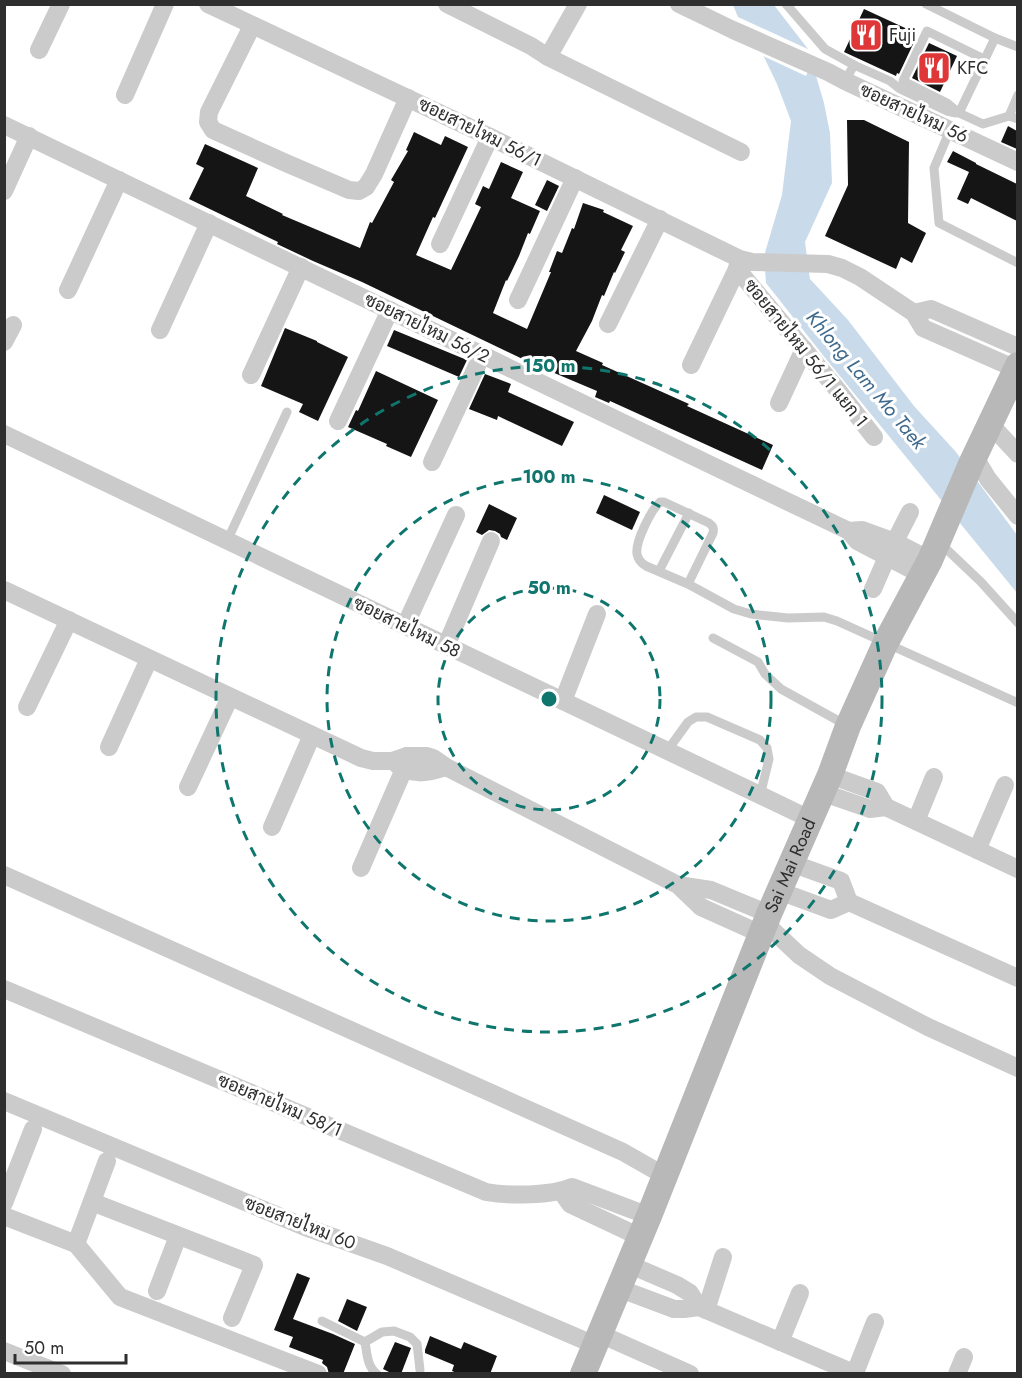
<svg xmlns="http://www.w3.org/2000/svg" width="1022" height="1378" font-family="Jost,Sarabun,sans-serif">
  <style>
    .water { fill: #c9dbea }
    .pier { fill: #fff }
    .building { fill: #151515 }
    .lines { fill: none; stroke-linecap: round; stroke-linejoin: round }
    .lane { stroke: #cbcbcb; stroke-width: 9 }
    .street { stroke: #cbcbcb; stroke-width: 18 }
    .secondary { stroke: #b8b8b8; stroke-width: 26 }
    .ring { fill: none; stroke: #0f766e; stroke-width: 3; stroke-dasharray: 10 8 }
    .labels { text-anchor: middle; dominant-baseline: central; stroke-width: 6; stroke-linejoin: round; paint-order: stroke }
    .poi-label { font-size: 18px; fill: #2e2e2e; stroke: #fff; text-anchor: start }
    .street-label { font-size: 18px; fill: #2e2e2e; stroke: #fff }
    .water-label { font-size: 20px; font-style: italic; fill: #3f6a8d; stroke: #fff }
    .centre { fill: #0f766e; stroke: #fff; stroke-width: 3 }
    .ring-label { font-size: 18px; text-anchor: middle; font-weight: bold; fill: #0f766e; stroke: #fff; stroke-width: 6; stroke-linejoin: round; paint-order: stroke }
  </style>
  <rect width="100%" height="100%" fill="#fff"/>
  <polygon class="water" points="733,5 774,5 808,49 824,103 830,133 832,183 805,242 810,279 848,320 914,406 956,452 1017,535 1017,593 826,359 766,283 764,256 782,195 791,121 777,84 764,57 738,17"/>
  <polygon class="pier" points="738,17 812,51 814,58 806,76 759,54 737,21"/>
  <g class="building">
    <polygon points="864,9 916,33 914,36 916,38 899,74 897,73 896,76 844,52"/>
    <polygon points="929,43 957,56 940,92 912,78"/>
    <polygon points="847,120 864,120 909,142 908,223 926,233 912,263 901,257 896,269 825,236 848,185"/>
    <polygon points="1008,126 1017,131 1017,149 1001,142"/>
    <polygon points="414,132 441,145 445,136 468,147 435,218 433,217 416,255 451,270 481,207 475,204 483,186 489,189 501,162 523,172 511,198 540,211 530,234 528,233 519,256 507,281 506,280 493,313 527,329 551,272 549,272 557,251 562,253 572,228 574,229 583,203 604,210 603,212 633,226 621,250 625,252 615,273 614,272 604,296 602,295 592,321 576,351 603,363 602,365 689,404 687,406 773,445 762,470 610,401 609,403 595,397 597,391 533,364 362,282 313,261 277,244 278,242 189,199 204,168 196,164 205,144 258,168 246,196 283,214 282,215 360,248 370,222 372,223 394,182 391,180 408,151 406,150"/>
    <polygon points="953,151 976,163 976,164 1017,184 1017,221 971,198 968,204 957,199 969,172 947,162"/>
    <polygon points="547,180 559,186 547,211 535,205"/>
    <polygon points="285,328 317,341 317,342 348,357 318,421 299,412 303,404 261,386"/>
    <polygon points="394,330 467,360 459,377 387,346"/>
    <polygon points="376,371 438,400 411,457 386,446 387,444 348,427 356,410 358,411"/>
    <polygon points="485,374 511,384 508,392 574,422 562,446 498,416 497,420 469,409"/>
    <polygon points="604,495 640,512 632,530 596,513"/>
    <polygon points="489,504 517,518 507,540 501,537 500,534 495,531 489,530 482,535 476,532"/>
    <polygon points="297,1273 310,1278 293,1319 333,1334 355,1344 343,1374 329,1374 327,1367 322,1363 323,1360 289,1347 293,1337 274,1330"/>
    <polygon points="347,1299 367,1307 357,1331 338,1321"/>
    <polygon points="430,1336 461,1349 464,1342 497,1356 490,1374 459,1374 452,1371 454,1365 425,1353 425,1350"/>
    <polygon points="395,1342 411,1348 401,1374 393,1374 383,1369"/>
  </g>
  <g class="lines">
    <g class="lane">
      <polyline points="786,4 825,49 854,65"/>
      <polyline points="926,4 995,38 1018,47"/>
      <polyline points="984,59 927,31 903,81 947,103 959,113 983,124 1009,116 1018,119"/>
      <polyline points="845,81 854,65 890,81 900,89 947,111 956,113"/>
      <polyline points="959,113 995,38"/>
      <polyline points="1009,116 1018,95"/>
      <polyline points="950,130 934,168 939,223 1018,263"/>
      <polyline points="227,541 287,412"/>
      <polyline points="940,543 981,582 1018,623"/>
      <polyline points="659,571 689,513"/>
      <path d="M688,584l25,-51c1,-5 0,-7 -4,-10l-45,-21h-4c-9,8 -25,40 -23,52 1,6 4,9 9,12l42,18 46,25 17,5 37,4 36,-1 13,4 181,82"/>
      <polyline points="713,638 758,662 765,674 781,689 846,725"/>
      <polyline points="667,751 688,722 696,717 707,717 760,740 767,748 769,759 760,796"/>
      <polyline points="322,1321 365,1342"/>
      <path d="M377,1374c-10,-7 -10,-21 -12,-32l17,-10 12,-1 16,6 7,7 3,26"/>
    </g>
    <g class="street">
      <polyline points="208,4 490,137 740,259 752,262 828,264 842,268 860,277 914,313 923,328 1016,369"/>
      <polyline points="447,4 531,46 548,57 578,4"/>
      <polyline points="679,4 733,30 828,72 845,81 1018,162"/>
      <polyline points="252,26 209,112 208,122 213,130 286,163 349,190 359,191 366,187 374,174 408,98"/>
      <polyline points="39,50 61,4"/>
      <polyline points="548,57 741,152"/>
      <polyline points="125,95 165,4"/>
      <polyline points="4,125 711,465 849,531 857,541 922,575"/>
      <polyline points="4,191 29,136"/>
      <polyline points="440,244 490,137"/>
      <polyline points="737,269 836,388 874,437"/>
      <polyline points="68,290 119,180"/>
      <polyline points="518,300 575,178"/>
      <polyline points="914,313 931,309 1018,347"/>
      <polyline points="608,324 660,219"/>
      <polyline points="160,330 209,223"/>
      <polyline points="4,342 13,325"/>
      <polyline points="691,365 737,269 739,260"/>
      <polyline points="251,375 301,267"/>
      <polyline points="779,403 804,349"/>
      <polyline points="338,421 390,310"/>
      <polyline points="990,424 1018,454"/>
      <polyline points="4,434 810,819"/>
      <polyline points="975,457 988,479 1018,516"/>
      <polyline points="432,462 482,355"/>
      <polyline points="849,531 862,530 895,542 930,560"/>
      <polyline points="873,589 887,557 910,512"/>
      <polyline points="4,590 361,758 373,761 392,761 407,756 427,756 433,758 446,767 678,885 701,907 761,934"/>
      <polyline points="405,626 456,515"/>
      <polyline points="446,646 491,541"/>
      <polyline points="563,701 597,614"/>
      <polyline points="27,707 69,620"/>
      <polyline points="109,747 149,659"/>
      <path d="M394,762c15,15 34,11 52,5"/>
      <polyline points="830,775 877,792 886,807 1018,869"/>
      <polyline points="188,787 230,697"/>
      <polyline points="821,792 870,809 886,807"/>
      <polyline points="916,821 934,777"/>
      <polyline points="272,827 312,735"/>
      <polyline points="977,850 1005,785"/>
      <polyline points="791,863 841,881 849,902 1018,978"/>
      <polyline points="361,868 404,769 407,756"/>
      <polyline points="4,875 623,1152 665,1176"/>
      <polyline points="678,885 711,890 769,914"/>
      <polyline points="779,891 831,910 849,902"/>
      <polyline points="765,923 799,955 830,976 928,1027 1018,1068"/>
      <path d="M4,989l482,203c23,4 65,4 86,-5l77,29"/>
      <polyline points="4,1101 305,1227 387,1256 595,1345"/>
      <polyline points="561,1191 570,1204 640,1237"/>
      <polyline points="92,1202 254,1265 232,1318"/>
      <polyline points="4,1203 33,1129"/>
      <polyline points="4,1216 76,1244 120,1297 318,1374"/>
      <polyline points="76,1244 107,1161"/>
      <polyline points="628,1264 677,1285 690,1293 699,1307 856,1374"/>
      <polyline points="618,1288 674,1309 684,1309 699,1307"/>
      <polyline points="157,1291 178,1236"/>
      <polyline points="706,1310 723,1257"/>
      <polyline points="600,1334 690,1374"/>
      <polyline points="780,1342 800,1293"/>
      <polyline points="4,1351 62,1374"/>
      <polyline points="855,1373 875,1322"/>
      <polyline points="957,1374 964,1357"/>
    </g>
    <path class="secondary" id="s1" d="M583,1374l66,-158 120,-302 61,-139 18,-49 37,-82 45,-84 41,-96 47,-99"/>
  </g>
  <g class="ring">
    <circle cx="549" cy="699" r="111"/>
    <circle cx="549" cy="699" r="222"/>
    <circle cx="549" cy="699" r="333"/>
  </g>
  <defs>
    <symbol id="restaurant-square" viewBox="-11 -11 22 22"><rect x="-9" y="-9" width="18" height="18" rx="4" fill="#df3638" stroke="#fff"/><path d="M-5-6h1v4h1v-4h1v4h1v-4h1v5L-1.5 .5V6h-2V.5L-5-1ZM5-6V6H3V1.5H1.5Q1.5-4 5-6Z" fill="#fff"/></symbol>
  </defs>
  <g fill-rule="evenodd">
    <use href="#restaurant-square" x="847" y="16" width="38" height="38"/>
    <use href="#restaurant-square" x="915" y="49" width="38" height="38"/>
  </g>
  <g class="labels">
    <g class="poi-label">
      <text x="889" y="35">Fuji</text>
      <text x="957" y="68">KFC</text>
    </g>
    <g class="street-label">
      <text transform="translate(914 113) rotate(25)">ซอยสายไหม 56</text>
      <text transform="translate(480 132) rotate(26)">ซอยสายไหม 56/1</text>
      <text transform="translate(427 328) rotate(26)">ซอยสายไหม 56/2</text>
      <text transform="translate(806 353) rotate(51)">ซอยสายไหม 56/1 แยก 1</text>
      <text transform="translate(407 627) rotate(26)">ซอยสายไหม 58</text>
      <text stroke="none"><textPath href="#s1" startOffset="549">Sai Mai Road</textPath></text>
      <text transform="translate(280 1105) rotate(23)">ซอยสายไหม 58/1</text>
      <text transform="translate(300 1223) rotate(21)">ซอยสายไหม 60</text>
    </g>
    <g class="water-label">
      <text transform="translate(866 380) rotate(50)">Khlong Lam Mo Taek</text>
    </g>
  </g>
  <circle cx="549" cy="699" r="9" class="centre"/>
  <g class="ring-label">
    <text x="549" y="372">150 m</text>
    <text x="549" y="483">100 m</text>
    <text x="549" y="594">50 m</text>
  </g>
  <rect width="1022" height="1378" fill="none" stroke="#2e2e2e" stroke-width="12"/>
  <path d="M15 1354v9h111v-9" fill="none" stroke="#2e2e2e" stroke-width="3"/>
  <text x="24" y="1354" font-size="18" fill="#2e2e2e" stroke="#ffffff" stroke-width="4.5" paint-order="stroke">50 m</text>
</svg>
